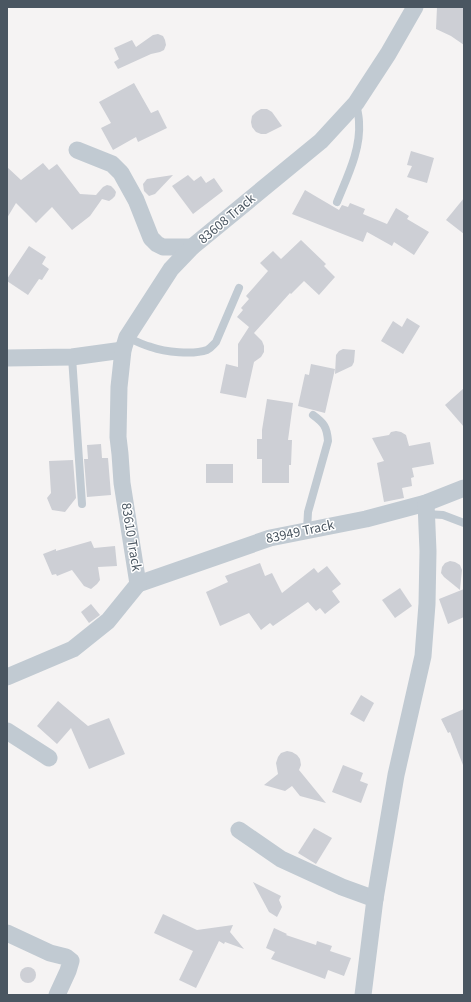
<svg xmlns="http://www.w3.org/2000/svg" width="471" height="1002" font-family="'Source Sans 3',sans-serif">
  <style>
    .building { fill: #cdcfd5 }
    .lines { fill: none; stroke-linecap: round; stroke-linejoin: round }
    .lane { stroke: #c1cad2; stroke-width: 8 }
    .street { stroke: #c1cad2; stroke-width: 17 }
    .labels { text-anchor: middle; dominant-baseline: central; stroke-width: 3; stroke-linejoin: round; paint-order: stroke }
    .street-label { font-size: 14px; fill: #4a5661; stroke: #fff }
  </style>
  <rect width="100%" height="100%" fill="#f5f3f3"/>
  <g class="building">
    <polygon points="437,7 464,7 464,45 451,36 436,29"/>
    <polygon points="158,34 163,36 165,40 166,45 164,50 160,52 151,54 118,69 114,62 119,59 114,48 132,40 136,47 153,35"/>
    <polygon points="134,83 151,113 158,110 167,128 138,142 136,137 113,150 101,128 111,123 99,102"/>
    <polygon points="261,109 267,109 272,112 282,126 266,134 261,134 256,132 252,127 251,122 252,116 256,112"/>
    <polygon points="411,151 434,158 427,183 407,177 412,166 407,165"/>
    <polygon points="43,163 49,170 57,164 80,194 96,195 103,187 107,185 111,186 114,189 116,192 115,196 112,199 109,201 102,199 90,216 72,230 52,207 36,223 16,203 7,218 7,167 21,180"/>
    <polygon points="173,175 155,194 149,196 144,191 143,184 147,179"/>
    <polygon points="188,175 194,181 201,176 206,183 214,178 223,191 193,214 172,186"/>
    <polygon points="305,190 339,210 342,205 348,207 350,203 365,209 363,214 387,224 396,208 409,216 407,219 429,232 414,255 394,242 392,246 367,232 363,242 292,214"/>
    <polygon points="464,198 464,234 446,220"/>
    <polygon points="301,240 326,264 324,266 335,277 319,295 304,281 291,294 290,293 254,333 252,331 262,341 264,346 264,352 261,357 254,362 246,398 220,393 226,364 238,367 238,344 249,327 237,317 243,310 241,308 249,299 246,296 268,271 260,263 273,251 281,259"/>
    <polygon points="29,246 46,257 42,264 49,269 42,280 39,279 28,295 7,281 7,279"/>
    <polygon points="407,318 420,326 403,354 381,341 393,321 402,327"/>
    <polygon points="343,349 355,350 354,362 352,366 335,374 336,355 339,351"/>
    <polygon points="311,364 335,369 325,413 298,406 305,374 309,375"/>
    <polygon points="464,388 464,427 445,405"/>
    <polygon points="267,399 293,403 288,440 292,440 291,465 289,465 289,483 262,483 262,459 257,459 257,439 262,439 262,430"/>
    <polygon points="396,431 401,432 406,435 409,446 430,442 434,464 412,468 414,477 411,478 412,486 402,488 404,498 384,502 377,463 384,461 372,438 389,435 391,432"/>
    <polygon points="101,444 102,458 108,458 111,495 87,497 84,459 88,459 87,445"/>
    <polygon points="73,460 76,498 65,512 52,510 47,498 51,493 49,461"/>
    <rect x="206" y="464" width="27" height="19"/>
    <polygon points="91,541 94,548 115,546 117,566 98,567 100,580 97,584 91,589 84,586 72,570 57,576 56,574 52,575 43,554 56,549 56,551"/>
    <polygon points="450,561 455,562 460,565 462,570 460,590 444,577 441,573 442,567 445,563"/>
    <polygon points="260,563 265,576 272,573 282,593 314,568 318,573 327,566 341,584 332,591 340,602 325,614 320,608 316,611 308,602 273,626 270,623 261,630 249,613 220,626 206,592 228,582 225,576"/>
    <polygon points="400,588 412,606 395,618 382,600"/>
    <polygon points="464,589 464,617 448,624 439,599"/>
    <polygon points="91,604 100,615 89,623 81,612"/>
    <polygon points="361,695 374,703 364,722 350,714"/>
    <polygon points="58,701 88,726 109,718 125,754 89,769 71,728 57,744 37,726"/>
    <polygon points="464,709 464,765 463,765 450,732 448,733 441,719"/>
    <polygon points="287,751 292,752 297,755 300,759 301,765 299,770 326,803 300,796 292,786 285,791 264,785 278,774 276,763 278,757 281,753"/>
    <polygon points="343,765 363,773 360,781 368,784 361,803 332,792"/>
    <polygon points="314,828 332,838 316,864 298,853"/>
    <polygon points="253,882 281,896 279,900 282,907 277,917 269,912"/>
    <polygon points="163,914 197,930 233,925 230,932 244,949 225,942 224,944 219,941 196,988 179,980 193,951 154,933"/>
    <polygon points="274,928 287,934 286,935 316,945 317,941 332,946 330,951 351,958 344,976 328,970 325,979 271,959 275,952 266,948"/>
    <circle cx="28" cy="975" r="8"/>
  </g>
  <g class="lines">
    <g class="lane">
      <path d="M337,202c10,-25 24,-52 22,-80 0,-6 -2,-13 -3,-19"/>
      <path d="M127,337c8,4 16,8 24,10 14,5 42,8 56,3 4,-2 6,-5 9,-8l23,-54"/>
      <polyline points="72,357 82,504"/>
      <polyline points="426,514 443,515 464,523"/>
      <path d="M307,530l1,-18 20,-71c-1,-14 -4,-18 -15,-26"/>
    </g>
    <g class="street">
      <polyline points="77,150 112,164 121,173 136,200 151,238 157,244 163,247 192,247"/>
      <polyline points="7,358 72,357 123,350"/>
      <polyline points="138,584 270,538 366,519 426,503 464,488"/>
      <polyline points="7,677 73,649 108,621 138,584 122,483 120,454 118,437 119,387 123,350 127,337 171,269 192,247 321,141 356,103 388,54 415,7"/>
      <polyline points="7,731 49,758"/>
      <polyline points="239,830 281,859 342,887 375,899"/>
      <polyline points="7,933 50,953 66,957 71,961 68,971 57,995"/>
      <polyline points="363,995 375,899 396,775 423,656 427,604 428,551 426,503"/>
    </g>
  </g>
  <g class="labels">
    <g class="street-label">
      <text transform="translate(227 219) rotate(-40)">83608 Track</text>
      <text transform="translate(300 532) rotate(-12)">83949 Track</text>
      <text transform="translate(131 537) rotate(81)">83610 Track</text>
    </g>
  </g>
  <rect width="471" height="1002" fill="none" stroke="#4a5661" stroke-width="16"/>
</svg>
